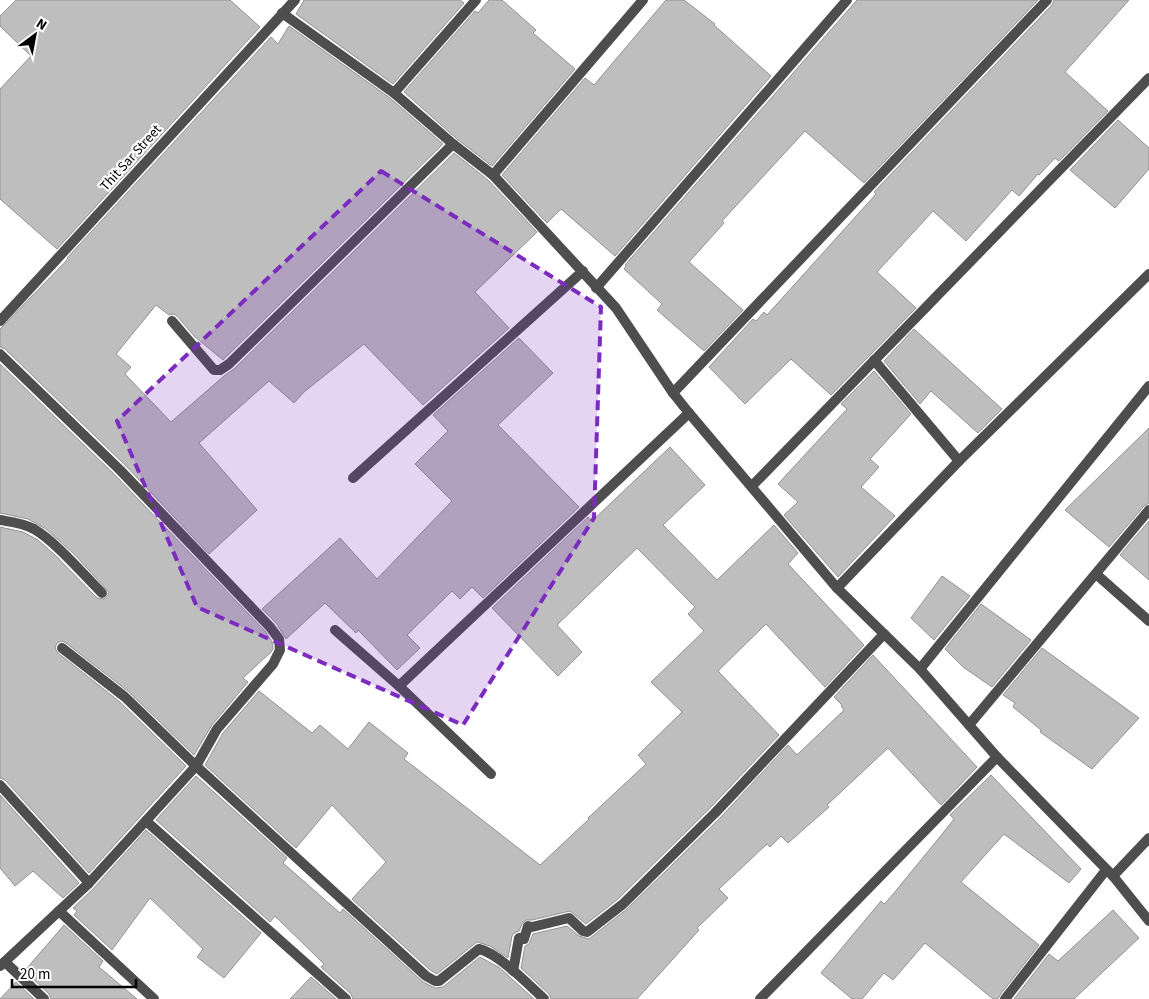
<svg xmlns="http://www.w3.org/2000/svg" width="1149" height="999" font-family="'Source Sans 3',sans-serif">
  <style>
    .building { fill: #bebebe; stroke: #929292 }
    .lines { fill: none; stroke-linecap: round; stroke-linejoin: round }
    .minor { stroke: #4e4e4e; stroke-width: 10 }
    .marked { fill: #7b2cbf; fill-opacity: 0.2; stroke: #7b2cbf; stroke-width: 4; stroke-dasharray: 10 6; stroke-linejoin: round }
    .labels { text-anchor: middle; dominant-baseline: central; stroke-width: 4.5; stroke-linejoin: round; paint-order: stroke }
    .street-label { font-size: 14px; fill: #000; stroke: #fff }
  </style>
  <rect width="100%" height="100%" fill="#fff"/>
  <g class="building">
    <polygon points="16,0 230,0 260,27 57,249 0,199 0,89 31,56 0,26 0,16"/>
    <polygon points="304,0 460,0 464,3 393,84 296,14"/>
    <polygon points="489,0 502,0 536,30 533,33 575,69 492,166 457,139 404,92 475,11 478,13"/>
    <polygon points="666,0 684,0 715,24 714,25 771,76 615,256 561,209 547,223 502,175 585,78 594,85"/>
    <polygon points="857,0 1038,0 864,183 805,131 722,221 724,223 689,262 743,310 704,351 657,310 662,304 624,269 626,266 625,265"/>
    <polygon points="1054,0 1129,0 1065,72 1108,111 1059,161 1055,158 1039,175 1038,174 1019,196 1012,190 966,241 933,211 877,272 916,308 831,395 791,359 745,404 709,367 753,319 756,321 764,312 767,315 876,194 874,192 1052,5"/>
    <polygon points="289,26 390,98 443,144 223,360 195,337 177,316 174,314 169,315 156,305 116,354 131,367 125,374 171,422 224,376 234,369 454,153 488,180 537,232 475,292 509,328 423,405 364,344 304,392 294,403 269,381 199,443 257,510 209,554 125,465 5,349 0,347 0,329 68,259 67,258 271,37 278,44"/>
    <polygon points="1118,120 1149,148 1149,169 1115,208 1070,170"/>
    <polygon points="914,329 1002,409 978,433 931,391 920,404 884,361"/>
    <polygon points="519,338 553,373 498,425 579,507 483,598 472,587 460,599 452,591 407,635 420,648 397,670 358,630 356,633 325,603 286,639 276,623 262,609 340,538 377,579 452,501 415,464 448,431 433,415"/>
    <polygon points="0,364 115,475 265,631 272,642 273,649 271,652 243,678 248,682 212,725 194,755 129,692 66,643 62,641 57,643 55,648 58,653 120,702 186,766 89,873 5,780 0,778 0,527 23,532 38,540 55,555 97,598 104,599 108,595 109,592 74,554 46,529 28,519 0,513"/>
    <polygon points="874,371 911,414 870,459 879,467 861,487 895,516 838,577 784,515 798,502 778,484 847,409 841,404"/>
    <polygon points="1149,428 1149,503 1144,506 1109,547 1065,510"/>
    <polygon points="670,447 705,485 663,525 717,580 774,525 798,553 788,564 864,645 825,687 766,624 718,671 779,735 710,808 618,899 586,924 570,911 532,920 526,920 522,924 519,931 514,933 512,936 508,958 490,946 477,942 437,974 430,970 352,899 386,862 332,805 296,848 205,765 223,733 259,691 312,733 320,725 348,749 369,722 408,753 404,759 540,865 589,819 588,818 646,764 638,755 682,712 651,682 704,631 688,614 695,607 637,548 557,625 582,652 558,676 492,608 588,517 592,521"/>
    <polygon points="1149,521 1149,580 1120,555"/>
    <polygon points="942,576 970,596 934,640 911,618"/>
    <polygon points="981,604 1031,640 992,687 963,667 945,649"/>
    <polygon points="1042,648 1139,718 1092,769 1040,732 1041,730 1013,707 1015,703 1003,695"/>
    <polygon points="873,655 977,767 941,805 888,748 827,805 829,807 788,843 781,836 770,847 767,844 719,889 728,898 697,928 699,930 637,999 551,999 549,994 521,968 525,946 529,944 533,934 567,926 579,936 589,939 627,909 720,818 788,745 797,755 844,710 841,706 842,705 834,697"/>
    <polygon points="991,775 1081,869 1069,883 1004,834 961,882 1039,945 1000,995 998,999 993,999 925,943 893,980 884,973 862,999 852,999 821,973 881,901 884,904 889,899 939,838 954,819 950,815"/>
    <polygon points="196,776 287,858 283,863 340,913 343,909 423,982 435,988 443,987 480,957 500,968 534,999 353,999 351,994 321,967 324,964 275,916 270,922 156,820"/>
    <polygon points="0,795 79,883 63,898 33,871 15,886 0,868"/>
    <polygon points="146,830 261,933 224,978 197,957 203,949 150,898 112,950 74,915 77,911 73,908 94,888"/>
    <polygon points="1113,910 1139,938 1074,999 1014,999 1049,954 1058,961"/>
    <polygon points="64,925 103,961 99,967 137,999 51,999 49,994 26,972 29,970 27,968"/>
    <polygon points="311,977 336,999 290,999"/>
    <polygon points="16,982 34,999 0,999"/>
  </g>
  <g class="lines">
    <g class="minor">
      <polyline points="282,13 394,93 453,144 493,175 616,308 673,393 689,413 837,588 920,669 997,757 1113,876 1149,921"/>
      <polyline points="394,93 476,0"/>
      <polyline points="493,175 643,0"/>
      <polyline points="596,288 847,0"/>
      <polyline points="0,321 295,0"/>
      <polyline points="172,321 214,370 220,370 229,364 453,144"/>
      <polyline points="0,354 120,470 270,627 279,639 280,650 273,664 217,729 196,766 89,883 0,966"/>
      <polyline points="874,360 959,461"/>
      <polyline points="673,393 1047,0"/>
      <polyline points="353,478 583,271"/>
      <polyline points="752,486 1149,78"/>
      <path d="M0,520c12,2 23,3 34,9 22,13 49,45 68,64"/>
      <polyline points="1096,574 1149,621"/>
      <polyline points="837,588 959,461 1149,274"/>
      <polyline points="335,630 399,686 491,774"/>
      <path d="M62,648l63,49 71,69 230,210 9,5h4l40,-32c19,4 50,36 65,50"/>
      <polyline points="920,669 1149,386"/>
      <polyline points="399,686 689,413"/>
      <polyline points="969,725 1149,510"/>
      <polyline points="0,785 89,883"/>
      <polyline points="146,821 346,999"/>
      <polyline points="1113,876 1149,838"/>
      <polyline points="59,911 154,999"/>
      <polyline points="5,962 44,999"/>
      <polyline points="513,971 519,938 524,939 528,926 532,927 569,918 583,931 587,932 623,904 715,813 884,634"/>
      <polyline points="760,999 997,757"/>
      <polyline points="1005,999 1106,870"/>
    </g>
  </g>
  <path class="marked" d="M381,171l220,136 -7,211 -131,207 -266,-118 -80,-186z"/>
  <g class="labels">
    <g class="street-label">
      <text transform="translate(131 158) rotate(-48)">Thit Sar Street</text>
    </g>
  </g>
  <g transform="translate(35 35) rotate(32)" stroke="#ffffff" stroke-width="4" paint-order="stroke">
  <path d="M0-4L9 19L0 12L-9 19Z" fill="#000000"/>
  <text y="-8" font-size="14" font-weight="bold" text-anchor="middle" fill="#000000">N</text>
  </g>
  <path d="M12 979v8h124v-8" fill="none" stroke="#000000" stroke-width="2.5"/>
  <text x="20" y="979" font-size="15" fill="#000000" stroke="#ffffff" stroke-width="4" paint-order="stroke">20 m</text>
</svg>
